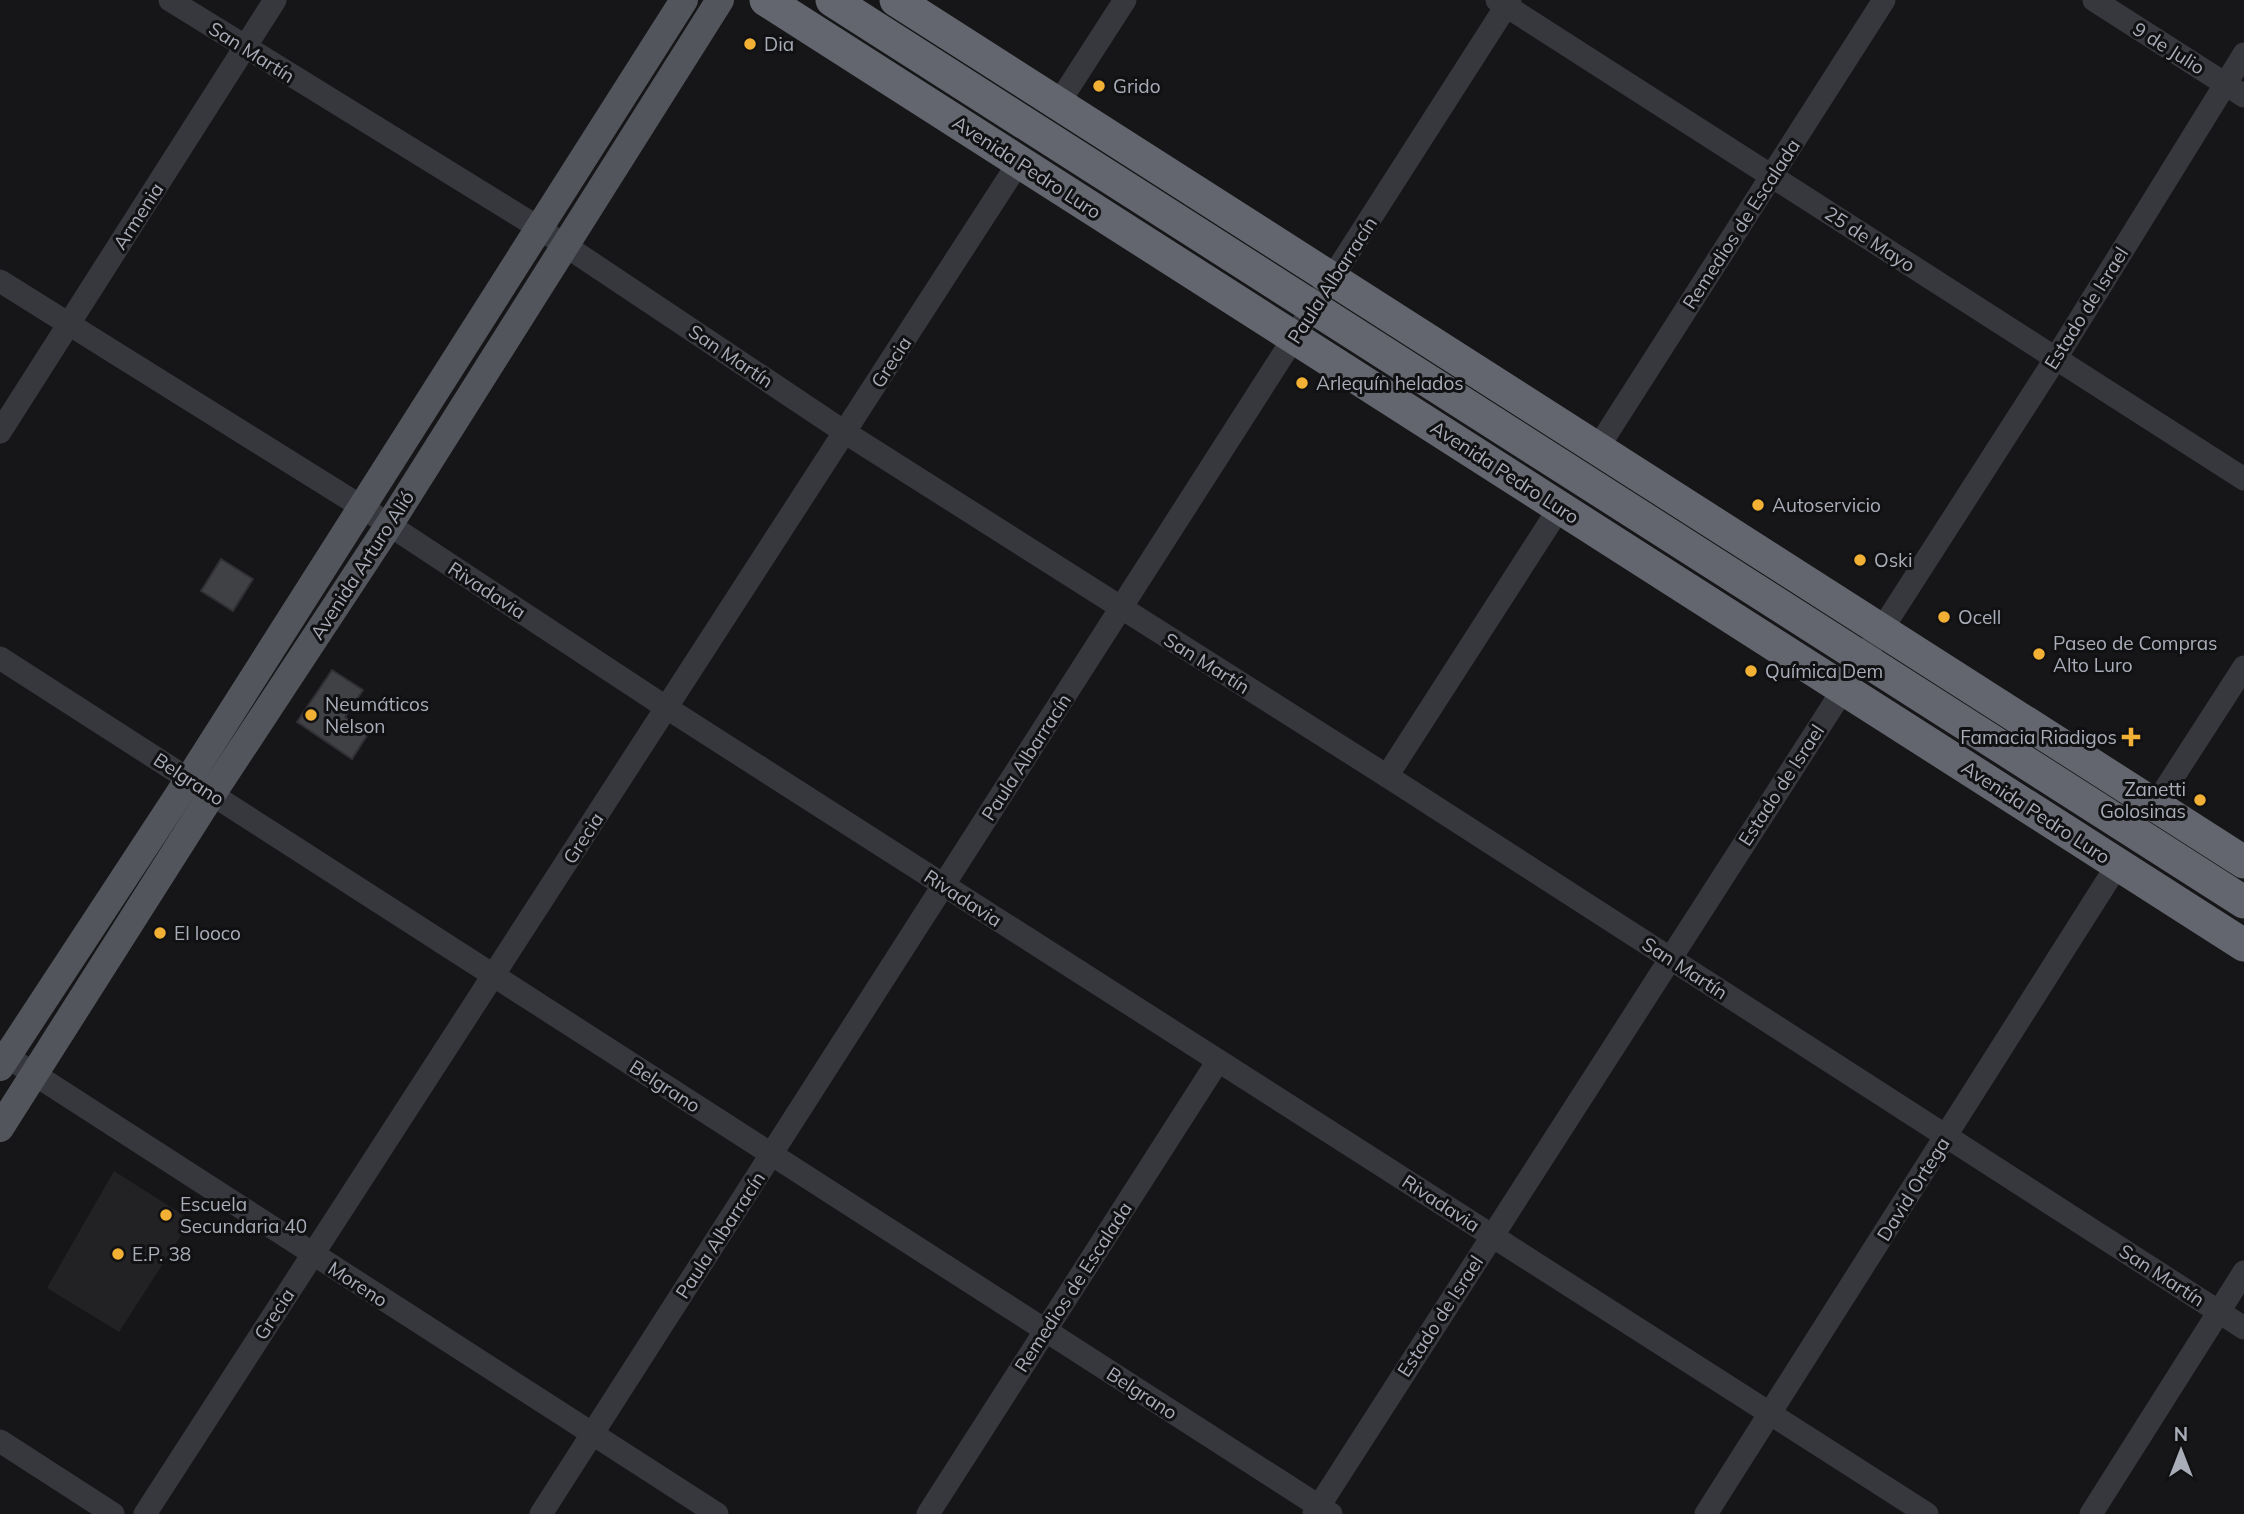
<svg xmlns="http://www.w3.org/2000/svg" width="2244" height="1514" font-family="Mulish,sans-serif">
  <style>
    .built { fill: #222225 }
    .building { fill: #404145; stroke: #303034; stroke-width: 2 }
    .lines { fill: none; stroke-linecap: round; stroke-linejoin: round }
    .minor { stroke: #37383d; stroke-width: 23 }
    .major { stroke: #53555c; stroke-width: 28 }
    .highway { stroke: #63666e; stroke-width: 33 }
    .poi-dot { fill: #f2b134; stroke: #111113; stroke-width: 2.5 }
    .labels { text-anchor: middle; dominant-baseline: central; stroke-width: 6; stroke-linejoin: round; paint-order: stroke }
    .poi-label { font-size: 19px; fill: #a8adb8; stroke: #111113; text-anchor: start }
    .street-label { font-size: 19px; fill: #a8adb8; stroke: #111113 }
  </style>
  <rect width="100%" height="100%" fill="#161618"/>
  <polygon class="built" points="114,1171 191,1220 119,1332 47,1288"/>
  <g class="building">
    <polygon points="221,559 253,579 233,611 201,591"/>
    <polygon points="332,670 363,690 345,717 368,734 352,759 297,722"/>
  </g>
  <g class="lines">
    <g class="minor">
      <polyline points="170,0 539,228 846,433 1387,776 2244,1328"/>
      <polyline points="1497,0 2244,479"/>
      <polyline points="2094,0 2244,96"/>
      <polyline points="1058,104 1125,0"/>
      <polyline points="0,281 362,507 667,708 1927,1514"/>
      <polyline points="0,432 275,0"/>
      <polyline points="1597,449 1884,0"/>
      <polyline points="0,658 1331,1514"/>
      <polyline points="1387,776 1560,507"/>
      <polyline points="2155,805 2244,667"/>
      <polyline points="0,1052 717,1514"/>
      <polyline points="0,1441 113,1514"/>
      <polyline points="145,1514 1019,162"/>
      <polyline points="541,1514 1510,0"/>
      <polyline points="928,1514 1218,1061"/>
      <polyline points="1314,1514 2056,358 2244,54"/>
      <polyline points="1706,1514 2118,864"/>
      <polyline points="2091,1514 2244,1272"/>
    </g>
    <g class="major">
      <polyline points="0,1067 189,779 684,0"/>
      <polyline points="0,1128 212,794 389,525 720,0"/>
    </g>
    <g class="highway">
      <polyline points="766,0 2244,945"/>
      <polyline points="832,0 2244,902"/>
      <polyline points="896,0 2244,862"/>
    </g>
  </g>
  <g class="poi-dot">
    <circle cx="750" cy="44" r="7"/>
    <circle cx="1099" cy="86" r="7"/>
    <circle cx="1302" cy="383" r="7"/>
    <circle cx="1758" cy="505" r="7"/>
    <circle cx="1860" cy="560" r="7"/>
    <circle cx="1944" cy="617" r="7"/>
    <circle cx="2039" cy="654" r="7"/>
    <circle cx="1751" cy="671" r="7"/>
    <circle cx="311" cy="715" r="7"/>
    <path d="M2127.5 726.5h7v7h7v7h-7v7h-7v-7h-7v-7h7z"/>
    <circle cx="2200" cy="800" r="7"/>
    <circle cx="160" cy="933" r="7"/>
    <circle cx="166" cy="1215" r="7"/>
    <circle cx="118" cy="1254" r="7"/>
  </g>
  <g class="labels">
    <g class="poi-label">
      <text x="764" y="44">Dia</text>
      <text x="1113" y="86">Grido</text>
      <text x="1316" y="383">Arlequín helados</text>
      <text x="1772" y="505">Autoservicio</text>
      <text x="1874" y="560">Oski</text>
      <text x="1958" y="617">Ocell</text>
      <text x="2053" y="643">Paseo de Compras<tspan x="2053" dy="22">Alto Luro</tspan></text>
      <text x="1765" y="671">Química Dem</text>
      <text x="325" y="704">Neumáticos<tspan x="325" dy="22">Nelson</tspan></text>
      <text x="2117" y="737" text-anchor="end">Famacia Riadigos</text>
      <text x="2186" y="789" text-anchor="end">Zanetti<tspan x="2186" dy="22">Golosinas</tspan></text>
      <text x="174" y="933">El looco</text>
      <text x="180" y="1204">Escuela<tspan x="180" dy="22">Secundaria 40</tspan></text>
      <text x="132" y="1254">E.P. 38</text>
    </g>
    <g class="street-label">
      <text transform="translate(2169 48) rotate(32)">9 de Julio</text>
      <text transform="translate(252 52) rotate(32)">San Martín</text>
      <text transform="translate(1027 167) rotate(33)">Avenida Pedro Luro</text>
      <text transform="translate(138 216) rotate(-57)">Armenia</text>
      <text transform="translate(1741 224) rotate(-57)">Remedios de Escalada</text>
      <text transform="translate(1870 239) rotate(33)">25 de Mayo</text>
      <text transform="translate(1332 280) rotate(-57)">Paula Albarracín</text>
      <text transform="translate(2086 308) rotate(-58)">Estado de Israel</text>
      <text transform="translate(731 356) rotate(34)">San Martín</text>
      <text transform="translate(891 362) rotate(-57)">Grecia</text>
      <text transform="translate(1505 472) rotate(33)">Avenida Pedro Luro</text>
      <text transform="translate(362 565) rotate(-57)">Avenida Arturo Alió</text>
      <text transform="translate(487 590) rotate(33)">Rivadavia</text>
      <text transform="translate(1207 663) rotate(32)">San Martín</text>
      <text transform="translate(1026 757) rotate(-57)">Paula Albarracín</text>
      <text transform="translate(189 779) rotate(33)">Belgrano</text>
      <text transform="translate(1781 785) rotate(-57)">Estado de Israel</text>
      <text transform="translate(2036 812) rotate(33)">Avenida Pedro Luro</text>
      <text transform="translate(583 838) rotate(-57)">Grecia</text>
      <text transform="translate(963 898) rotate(33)">Rivadavia</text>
      <text transform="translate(1685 968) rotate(33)">San Martín</text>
      <text transform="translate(665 1086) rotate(33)">Belgrano</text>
      <text transform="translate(1913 1189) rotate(-58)">David Ortega</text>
      <text transform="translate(1441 1203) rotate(33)">Rivadavia</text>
      <text transform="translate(720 1235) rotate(-57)">Paula Albarracín</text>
      <text transform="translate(2162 1275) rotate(33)">San Martín</text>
      <text transform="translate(358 1284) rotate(33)">Moreno</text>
      <text transform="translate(1073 1287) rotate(-57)">Remedios de Escalada</text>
      <text transform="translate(274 1314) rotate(-57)">Grecia</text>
      <text transform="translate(1440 1316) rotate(-57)">Estado de Israel</text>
      <text transform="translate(1142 1393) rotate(33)">Belgrano</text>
    </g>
  </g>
  <g transform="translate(2181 1451)" stroke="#111113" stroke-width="5" paint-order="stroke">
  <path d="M0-5L12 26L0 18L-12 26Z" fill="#a8adb8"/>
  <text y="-10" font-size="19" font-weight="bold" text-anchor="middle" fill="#a8adb8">N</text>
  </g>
</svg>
